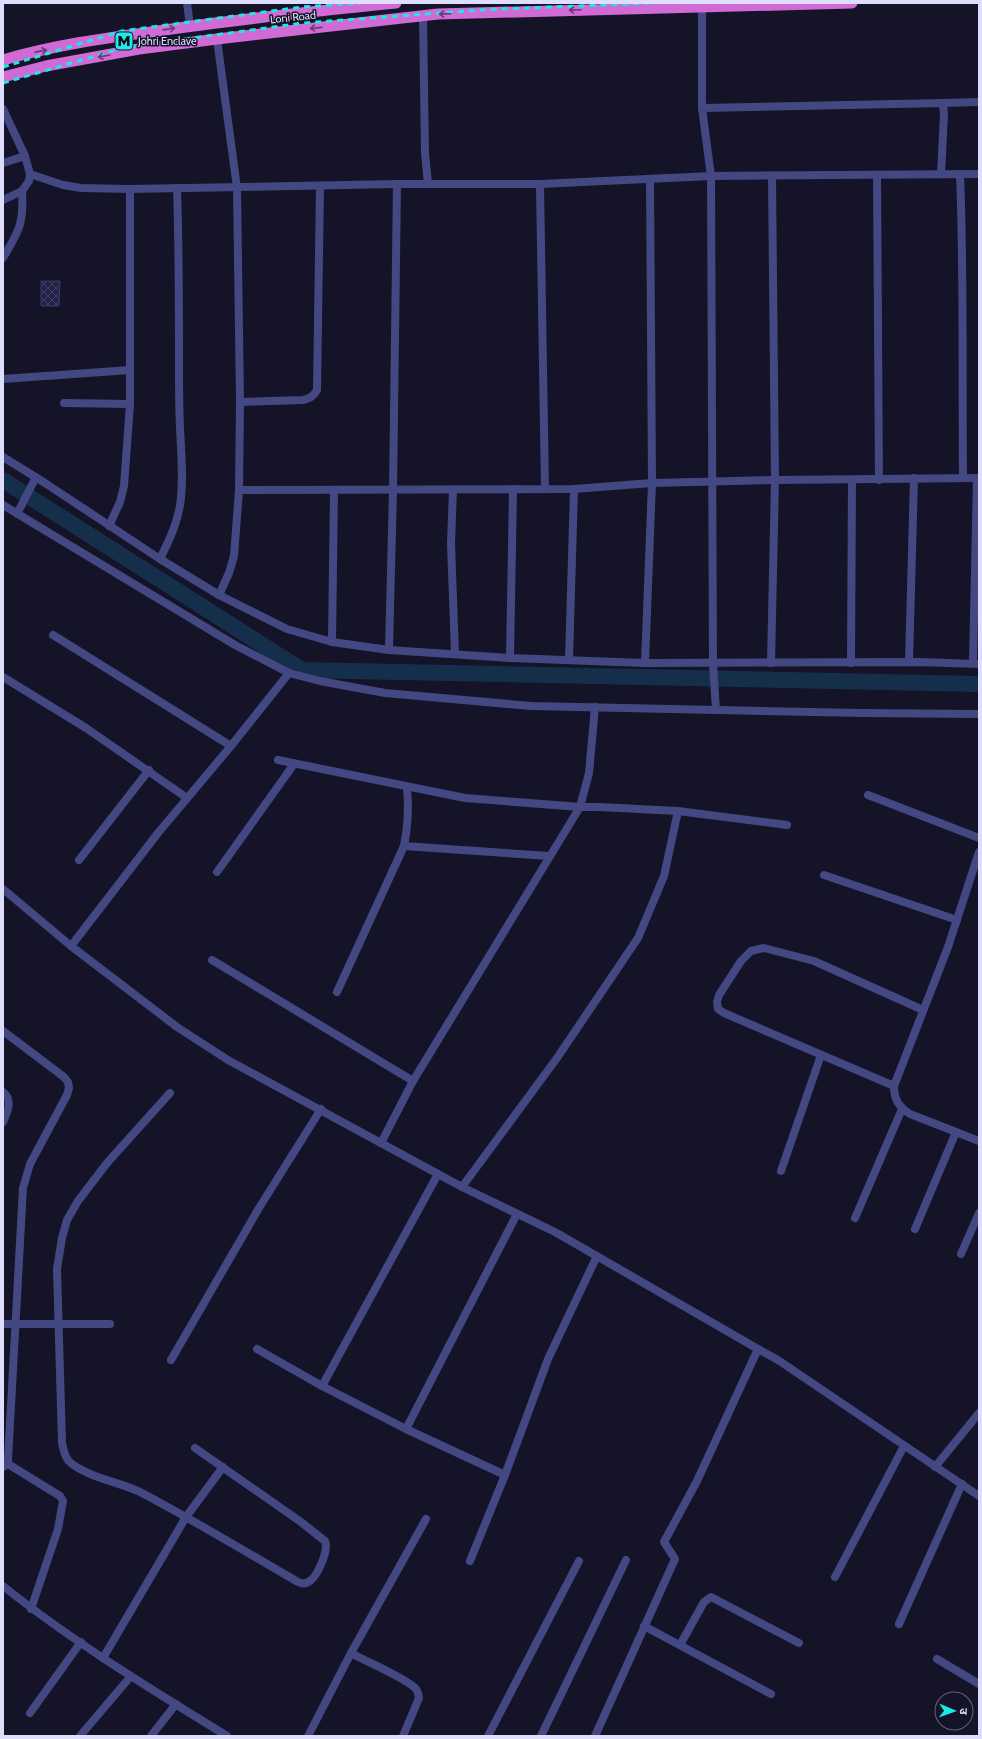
<svg xmlns="http://www.w3.org/2000/svg" width="982" height="1739" font-family="Cabin,'Noto Sans Devanagari',sans-serif">
  <style>
    .lines { fill: none; stroke-linecap: round; stroke-linejoin: round }
    .canal { stroke: #152f4b; stroke-width: 16 }
    .building { fill: url(#building-cross-hatch); stroke: #3a3671 }
    .minor { stroke: #434882; stroke-width: 8 }
    .tertiary { stroke: #434882; stroke-width: 8 }
    .trunk { stroke: #d06ad4; stroke-width: 11 }
    .rail { stroke: #1de8e5; stroke-width: 3; stroke-dasharray: 6 5; stroke-linecap: butt }
    .oneway { stroke: #693a75 }
    .labels { text-anchor: middle; dominant-baseline: central; stroke-width: 3; stroke-linejoin: round; paint-order: stroke }
    .street-label { font-size: 11px; fill: #dedefc; stroke: #141328 }
    .poi-label { font-size: 11px; fill: #dedefc; stroke: #141328; text-anchor: start }
  </style>
  <defs>
    <pattern id="building-cross-hatch" width="8" height="8" patternUnits="userSpaceOnUse"><rect width="8" height="8" fill="#242147"/><path d="M0 0l8 8M0 8l8-8" fill="none" stroke="#434162"/></pattern>
  </defs>
  <rect width="100%" height="100%" fill="#141328"/>
  <g class="lines">
    <polyline class="canal" points="3,480 302,670 979,684"/>
  </g>
  <polygon class="building" points="41,281 60,281 59,306 41,306"/>
  <g class="lines">
    <g class="minor">
      <polyline points="187,3 190,26"/>
      <polyline points="702,3 702,108 711,176 713,663 716,710"/>
      <polyline points="423,16 425,153 428,184"/>
      <polyline points="217,39 237,188 240,402 239,490 234,556 229,573 219,595"/>
      <polyline points="943,103 979,102"/>
      <polyline points="702,108 943,103 944,114 941,174"/>
      <polyline points="3,109 25,156 30,174 29,181 22,191 3,200"/>
      <polyline points="3,163 25,156"/>
      <polyline points="30,174 63,185 81,188 130,189 397,184 540,184 711,176 979,174"/>
      <path d="M960,174c4,101 2,203 3,304"/>
      <polyline points="877,175 879,480"/>
      <polyline points="540,184 545,489"/>
      <path d="M3,258c16,-27 21,-34 19,-67"/>
      <polyline points="3,379 130,370"/>
      <path d="M240,402l63,-2c7,-2 10,-3 14,-10l3,-204"/>
      <polyline points="64,403 130,404"/>
      <polyline points="3,457 45,483 160,559 219,595 287,629 332,642 389,650 510,658 645,663 918,662 979,664"/>
      <polyline points="239,490 574,489 652,483 775,480 979,478"/>
      <polyline points="453,490 451,543 455,654"/>
      <polyline points="17,514 36,477"/>
      <polyline points="109,526 120,502 124,486 130,404 130,189"/>
      <path d="M160,559c8,-17 17,-34 20,-54 4,-25 1,-52 0,-78 -1,-21 -1,-43 -1,-64 0,-58 0,-117 -2,-175"/>
      <polyline points="53,635 231,746"/>
      <polyline points="332,642 334,490"/>
      <polyline points="389,650 393,490 397,184"/>
      <polyline points="510,658 513,489"/>
      <polyline points="569,660 574,489"/>
      <polyline points="909,662 914,478"/>
      <polyline points="645,663 652,483 650,179"/>
      <polyline points="771,663 775,480 772,176"/>
      <polyline points="851,663 852,480"/>
      <polyline points="973,663 977,478"/>
      <polyline points="3,677 86,728 187,798"/>
      <polyline points="278,760 465,798 580,807 599,807 678,811 787,825"/>
      <polyline points="868,795 979,838"/>
      <polyline points="404,846 549,856"/>
      <path d="M979,852l-31,95 -54,139c0,14 5,21 16,28l69,27"/>
      <polyline points="79,860 149,770"/>
      <polyline points="217,872 294,764"/>
      <polyline points="824,875 957,920"/>
      <polyline points="3,889 71,946 177,1027 228,1060 462,1187 555,1232 758,1349 778,1360 979,1496"/>
      <polyline points="71,946 158,833 231,746 289,673"/>
      <polyline points="212,960 413,1081"/>
      <path d="M337,992l67,-146c4,-20 5,-38 3,-59"/>
      <polyline points="3,1031 64,1077 68,1082 69,1088 67,1095 30,1164 23,1188 8,1460 8,1464 3,1467"/>
      <polyline points="894,1086 724,1013 718,1009 717,1002 719,995 741,961 751,951 764,948 814,961 923,1010"/>
      <path d="M3,1092c10,8 5,19 0,30"/>
      <path d="M170,1093l-63,70 -29,38 -11,19 -5,18 -5,31 5,174c2,8 3,16 10,21 21,15 48,18 70,29 53,28 104,59 156,89 4,2 8,2 12,-1 8,-6 19,-31 15,-40l-24,-19 -106,-74"/>
      <polyline points="381,1143 413,1081 580,807 589,773 595,707"/>
      <polyline points="781,1171 821,1055"/>
      <polyline points="462,1187 557,1058 638,938 664,876 678,811"/>
      <polyline points="855,1218 902,1109"/>
      <polyline points="915,1229 956,1132"/>
      <polyline points="961,1254 979,1213"/>
      <polyline points="3,1324 110,1324"/>
      <polyline points="257,1349 322,1386 406,1429 505,1475"/>
      <polyline points="171,1360 259,1208 321,1109"/>
      <polyline points="322,1386 438,1174"/>
      <polyline points="406,1429 517,1214"/>
      <polyline points="8,1464 60,1496 63,1501 58,1529 31,1609"/>
      <polyline points="935,1467 979,1413"/>
      <polyline points="470,1561 505,1475 548,1359 597,1256"/>
      <polyline points="835,1577 904,1446"/>
      <path d="M3,1586c70,56 148,103 224,150"/>
      <polyline points="899,1624 962,1484"/>
      <polyline points="644,1626 771,1694"/>
      <polyline points="680,1645 704,1602 711,1597 799,1643"/>
      <path d="M351,1653c18,10 48,22 63,34 4,3 4,6 5,11l-16,38"/>
      <polyline points="103,1658 186,1517 223,1467"/>
      <polyline points="937,1659 979,1684"/>
      <polyline points="30,1713 81,1642"/>
      <polyline points="80,1736 131,1676"/>
      <polyline points="151,1736 176,1704"/>
      <polyline points="308,1736 351,1653 426,1519"/>
      <polyline points="488,1736 579,1561"/>
      <polyline points="541,1736 626,1560"/>
      <polyline points="595,1736 675,1559 664,1542 697,1481 758,1349"/>
    </g>
    <polyline class="tertiary" points="3,505 235,645 289,673 320,681 385,693 531,706 862,713 979,714"/>
    <g class="trunk">
      <path d="M3,60c50,-15 103,-22 155,-29 79,-12 159,-20 238,-28"/>
      <polyline points="3,77 46,66 139,49 217,39 438,14 852,3"/>
    </g>
    <g class="rail">
      <polyline points="3,67 122,31 302,7 361,3"/>
      <polyline points="3,83 126,47 303,23 480,10 650,3"/>
    </g>
  </g>
  <defs><path id="oneway-shaft" d="M-6 0H5M1.5-3L5.5 0L1.5 3" fill="none" stroke-width="1.6" stroke-linecap="round" stroke-linejoin="round"/></defs>
  <g class="oneway">
    <use href="#oneway-shaft" transform="translate(575 10) rotate(178)"/>
    <use href="#oneway-shaft" transform="translate(445 14) rotate(178)"/>
    <use href="#oneway-shaft" transform="translate(316 28) rotate(174)"/>
    <use href="#oneway-shaft" transform="translate(169 29) rotate(-8)"/>
    <use href="#oneway-shaft" transform="translate(41 51) rotate(-11)"/>
    <use href="#oneway-shaft" transform="translate(104 56) rotate(170)"/>
  </g>
  <defs>
    <symbol id="metro-square" viewBox="-11 -11 22 22"><rect x="-9" y="-9" width="18" height="18" rx="4" fill="#1de8e5" stroke="#141328"/><path d="M-5.5 5V-5H-3L0 0L3-5H5.5V5H3V-.5L0 4L-3-.5V5Z" fill="#111"/></symbol>
  </defs>
  <g fill-rule="evenodd">
    <use href="#metro-square" x="113" y="30" width="22" height="22"/>
  </g>
  <g class="labels">
    <g class="street-label">
      <text transform="translate(293 17) rotate(-6)">Loni Road</text>
    </g>
    <g class="poi-label">
      <text x="138" y="41">Johri Enclave</text>
    </g>
  </g>
  <rect width="982" height="1739" fill="none" stroke="#dedefc" stroke-width="8"/>
  <g transform="translate(954 1711) rotate(92)"><circle r="19" fill="#141328" stroke="#65647d"/>
  <path d="M0-3L7 15L0 10L-7 15Z" fill="#1de8e5"/>
  <text y="-6" font-size="11" font-weight="bold" text-anchor="middle" fill="#dedefc">उ</text>
  </g>
</svg>
